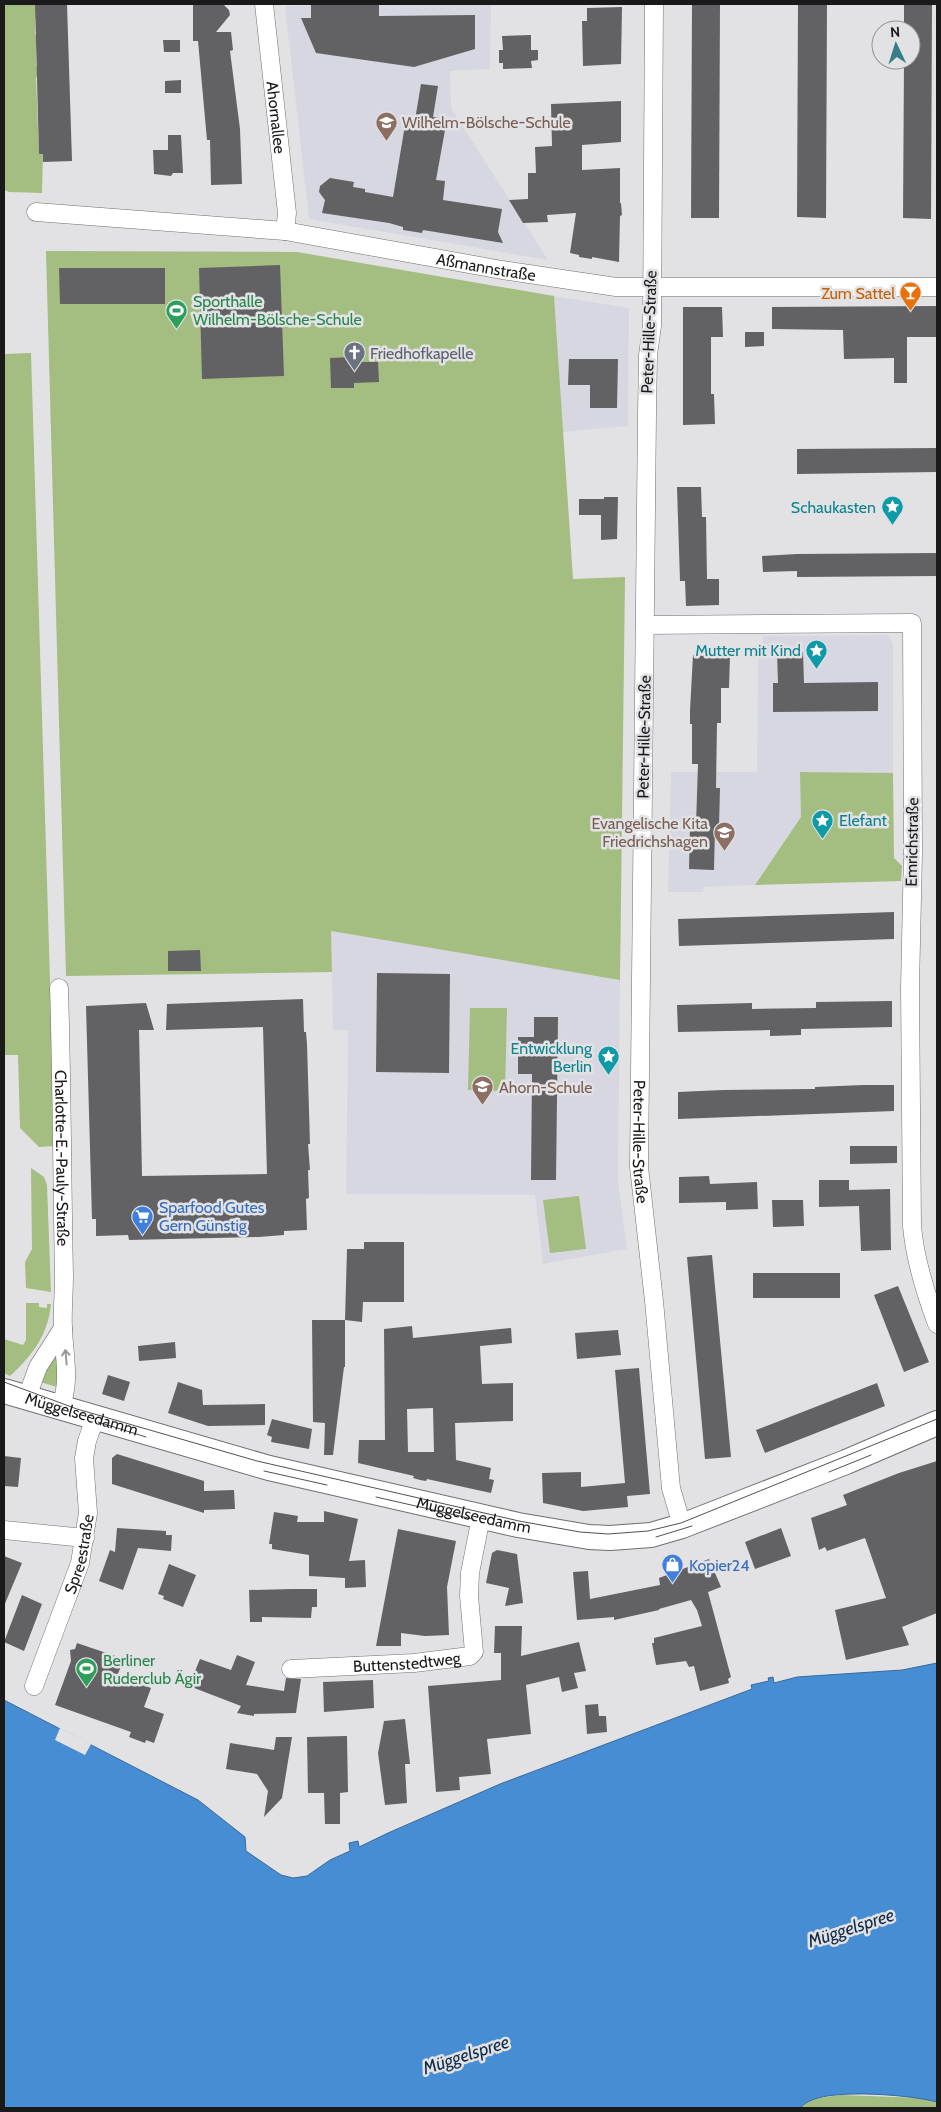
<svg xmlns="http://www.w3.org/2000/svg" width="941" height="2112" font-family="Cabin,sans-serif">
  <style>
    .built { fill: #d7d7e1 }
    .green { fill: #a4bd80 }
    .water { fill: #478dd4; stroke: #3a6a9c }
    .pier { fill: #e2e2e5 }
    .building { fill: #626164; fill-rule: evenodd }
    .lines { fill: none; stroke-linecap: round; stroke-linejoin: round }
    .minor-casing { stroke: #6f6f72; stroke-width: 19 }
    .secondary-casing { stroke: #6f6f72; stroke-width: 26 }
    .minor { stroke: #fff; stroke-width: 18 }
    .secondary { stroke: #fff; stroke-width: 24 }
    .tram { stroke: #515152; stroke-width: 1 }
    .oneway { stroke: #989898 }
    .labels { text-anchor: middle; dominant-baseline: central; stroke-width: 5; stroke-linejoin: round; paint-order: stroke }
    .street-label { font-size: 16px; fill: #1a1a1b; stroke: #e2e2e5 }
    .education-label { font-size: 16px; fill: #785e54; stroke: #e2e2e5; text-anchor: start }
    .food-label { font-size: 16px; fill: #c56008; stroke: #e2e2e5; text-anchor: end }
    .leisure-label { font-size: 16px; fill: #27864d; stroke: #e2e2e5; text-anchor: start }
    .worship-label { font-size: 16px; fill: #5b616d; stroke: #e2e2e5; text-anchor: start }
    .culture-label { font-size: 16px; fill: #0d838f; stroke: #e2e2e5; text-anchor: end }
    .shop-label { font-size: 16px; fill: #366cbe; stroke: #e2e2e5; text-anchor: start }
    .water-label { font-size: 18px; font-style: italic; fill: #102c4a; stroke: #e2e2e5 }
  </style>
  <rect width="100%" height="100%" fill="#e2e2e5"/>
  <g class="built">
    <polygon points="378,4 491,4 490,69 450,71 451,108 548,260 309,219 285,6"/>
    <polygon points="554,296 629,308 628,426 563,432"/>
    <polygon points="888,635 893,644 893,773 801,772 801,817 755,885 704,887 703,892 668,892 671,772 757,772 758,658 763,658 763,636"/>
    <polygon points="331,931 620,980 618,1181 627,1249 543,1264 535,1195 346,1194 348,1030 333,1030"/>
  </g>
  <g class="green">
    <polygon points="4,4 35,4 35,6 39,6 39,18 35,18 35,35 39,35 40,47 36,47 36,65 41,76 36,77 39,153 43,154 42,193 9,192 4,190"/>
    <polygon points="46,251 297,252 554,296 573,579 625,577 620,980 331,931 332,972 66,976"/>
    <polygon points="31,353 55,1146 39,1147 20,1128 18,1055 4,1055 4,354"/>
    <polygon points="800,772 893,773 894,858 902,866 901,881 755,885 801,817"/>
    <polygon points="470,1008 507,1008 505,1091 468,1090"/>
    <polygon points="31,1168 44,1177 47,1185 51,1292 26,1288 25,1262 32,1249"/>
    <polygon points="579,1196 586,1249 550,1253 543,1200"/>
    <path d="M26,1303h13v4l8,1v-4h4c-3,31 -19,52 -41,72l-6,-3v-34l19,6 3,-5z"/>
    <polygon points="60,1349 60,1377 57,1387 40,1382 40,1375"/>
    <polygon points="840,2095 922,2098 937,2102 937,2108 800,2108 813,2099"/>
  </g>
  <path class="water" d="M937,1663v439c-25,-7 -100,-13 -125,-2 -4,1 -9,6 -13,8h-795v-408l194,100 47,37 1,14 35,24 12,3 14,-2 23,-16 20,-9 -1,-8 9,-2 1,6 29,-14 112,-49 252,-95 -1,-4 18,-4 -1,-3 5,-1 1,6 23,-6 105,-7z"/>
  <polygon class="pier" points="60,1728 91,1744 85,1755 55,1740"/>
  <g class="building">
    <polygon points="35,4 67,4 72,161 43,162 43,154 39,154"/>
    <polygon points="193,4 223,4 229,10 230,15 216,32 231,32 233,50 230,51 240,129 242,184 211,185 210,140 207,140 198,41 193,41"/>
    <polygon points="311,4 379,4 379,16 475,15 475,49 414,67 316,53 301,18 311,18"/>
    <polygon points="692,4 720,4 719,218 691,218"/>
    <polygon points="798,4 827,4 826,218 797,217"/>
    <polygon points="904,4 932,4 931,219 903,218 904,60 911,60 911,30 904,30"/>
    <polygon points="622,7 621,64 583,66 582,21 587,21 587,8"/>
    <polygon points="531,35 531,50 538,50 538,60 531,61 532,68 503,69 503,63 499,63 499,50 503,50 502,36"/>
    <polygon points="163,40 180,40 180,52 164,52"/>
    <polygon points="181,80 181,93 165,93 165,81"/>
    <polygon points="421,84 438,86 433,117 447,119 436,180 445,181 443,200 502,209 498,232 503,243 423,230 422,233 403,230 403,227 389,223 322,213 325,200 319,192 320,186 330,178 354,182 353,187 365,189 365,192 393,197 406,119 415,120"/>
    <polygon points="621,101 621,142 582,145 582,170 620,168 620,203 621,203 622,215 620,216 619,262 592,257 592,259 579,257 579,255 570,253 576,213 547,215 548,222 523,223 509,200 528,199 528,173 536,173 535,147 552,146 551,104"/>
    <polygon points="168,135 181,135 183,173 173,173 171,176 154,174 153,150 168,150"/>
    <polygon points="280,265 284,376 202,379 199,268"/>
    <polygon points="59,268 165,268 165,304 60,304"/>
    <polygon points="937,306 937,337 907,337 907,383 894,383 894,358 844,359 843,330 772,329 772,307"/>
    <polygon points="683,307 722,307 723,337 711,337 711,394 714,394 715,424 683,425"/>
    <polygon points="745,332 764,332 764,346 745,347"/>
    <polygon points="354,357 354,362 378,362 379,382 354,383 354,388 331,388 330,358"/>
    <polygon points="569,359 618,359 617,408 590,408 590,385 568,385"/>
    <polygon points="937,448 937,472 797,474 797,449"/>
    <polygon points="677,487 701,487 702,517 706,517 707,579 719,579 719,605 686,606 685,581 680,581"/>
    <polygon points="604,497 618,497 617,539 601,540 601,515 579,515 579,499 604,499"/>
    <polygon points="937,553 937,576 797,577 797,571 763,572 762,556 797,554"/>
    <polygon points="803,652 804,683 878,682 878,711 773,712 773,683 778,683 777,653"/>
    <polygon points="693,655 730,656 729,688 721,688 721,723 717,723 716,788 720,788 719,827 715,827 714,870 689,869 690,825 696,825 698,764 692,764 692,724 690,724 690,710"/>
    <polygon points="894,912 894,939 679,946 678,919"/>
    <polygon points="200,950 201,971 168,971 168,951"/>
    <polygon points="377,973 450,974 449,1073 376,1072"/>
    <polygon points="303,999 304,1032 306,1032 307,1044 310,1144 308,1144 310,1170 308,1170 309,1198 306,1199 307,1230 284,1231 284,1235 259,1237 129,1240 128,1235 96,1236 96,1219 92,1219 86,1006 146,1003 154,1030 139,1030 142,1176 267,1174 263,1027 166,1030 167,1004"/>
    <polygon points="892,1001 892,1027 801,1029 801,1035 770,1036 770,1030 678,1032 677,1005 752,1003 752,1009 816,1008 816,1002"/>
    <polygon points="534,1017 558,1017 556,1180 531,1180 532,1074 518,1074 518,1037 534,1037"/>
    <polygon points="863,1085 894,1085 894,1111 678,1119 678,1092 723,1090 815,1089 815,1087"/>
    <polygon points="850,1146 897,1146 897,1163 850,1164"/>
    <polygon points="709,1176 710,1184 757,1182 758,1209 726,1210 726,1202 679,1203 679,1177"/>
    <polygon points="819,1180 849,1180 849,1190 890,1189 891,1250 861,1251 859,1206 819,1207"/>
    <polygon points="772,1200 803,1200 804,1226 773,1227"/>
    <polygon points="364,1242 404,1242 404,1302 363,1302 362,1322 345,1320 347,1249 364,1249"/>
    <polygon points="712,1255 731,1457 705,1459 687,1257"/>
    <rect x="753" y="1273" width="87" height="25"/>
    <polygon points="898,1286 929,1362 904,1372 874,1295"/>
    <polygon points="312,1320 345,1320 345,1367 344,1367 333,1455 324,1455 325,1423 313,1422"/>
    <path d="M412,1326l1,12 98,-10 1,15 -32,3 2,38 31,-1v38l-58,2 1,37 35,8 -2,11 5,1 -3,13 -64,-14 -1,2 -6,-1 -7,-2 1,-2 -56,-13 1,-23h26l-1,-111zM433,1408l1,44h-26l-1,-43z"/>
    <polygon points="618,1330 621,1355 577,1359 575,1333"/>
    <polygon points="175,1342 176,1358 139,1361 138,1346"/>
    <polygon points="639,1368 650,1494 627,1496 628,1507 583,1511 543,1503 542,1473 581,1472 581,1487 625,1483 615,1370"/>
    <polygon points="108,1375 130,1382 124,1401 102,1394"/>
    <polygon points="178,1382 202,1390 203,1405 265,1404 265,1425 208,1426 168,1413"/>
    <polygon points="877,1383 885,1406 765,1453 756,1430"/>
    <polygon points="272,1419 312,1429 309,1449 271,1442 272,1437 267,1435"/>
    <polygon points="117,1454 204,1481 204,1491 234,1490 235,1509 204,1510 204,1513 112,1484 112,1458"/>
    <polygon points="4,1456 21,1458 18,1487 4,1486"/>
    <polygon points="937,1461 937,1613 902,1627 909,1645 846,1660 835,1610 886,1598 865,1538 827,1551 825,1547 819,1550 811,1518 847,1505 843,1495 899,1473"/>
    <polygon points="324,1511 358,1519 349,1561 365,1560 366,1587 345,1588 345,1578 309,1576 309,1555 272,1549 272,1544 269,1544 274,1512 298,1516 297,1522 324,1522"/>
    <polygon points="117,1528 166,1531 166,1535 172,1535 171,1551 138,1548 123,1590 99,1581 110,1550 115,1552"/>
    <polygon points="781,1528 791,1556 755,1569 745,1542"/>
    <polygon points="398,1529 456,1541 447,1587 449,1635 425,1636 401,1633 401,1646 376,1646"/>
    <polygon points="497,1550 517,1554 523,1603 505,1606 509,1588 486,1583 492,1553"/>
    <polygon points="4,1556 22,1563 4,1606"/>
    <polygon points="709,1559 721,1587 708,1592 731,1677 728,1679 729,1683 700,1691 694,1666 689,1667 686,1661 656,1665 652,1643 654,1643 654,1638 702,1626 697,1610 691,1600 659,1609 659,1610 614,1620 614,1617 577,1620 573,1572 588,1571 590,1599 660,1585 659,1578"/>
    <polygon points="169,1564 196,1575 183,1607 163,1599 164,1596 158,1594"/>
    <polygon points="292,1589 317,1589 317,1607 312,1607 311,1618 262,1617 262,1622 250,1622 249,1590"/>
    <polygon points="22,1595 42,1604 24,1651 4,1642"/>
    <polygon points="495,1626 522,1626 521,1656 579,1642 586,1671 574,1673 578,1688 562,1692 559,1677 526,1685 531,1734 487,1739 491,1774 459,1777 460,1790 436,1792 428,1686 501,1680 501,1653 494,1653"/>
    <polygon points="77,1643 124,1659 117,1676 151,1688 144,1707 164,1714 154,1743 146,1740 145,1743 129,1737 131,1732 55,1705 71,1661 70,1650 75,1649"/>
    <polygon points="237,1655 255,1662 246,1685 284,1691 286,1678 301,1679 296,1713 254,1714 254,1716 237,1713 241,1706 189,1686 200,1659 231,1670"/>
    <polygon points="373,1680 374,1708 324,1712 323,1682"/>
    <polygon points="598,1704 599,1716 606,1716 607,1732 587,1734 585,1705"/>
    <polygon points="405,1719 410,1764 405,1764 407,1803 385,1805 378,1753 384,1721"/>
    <polygon points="347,1736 348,1792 340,1793 340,1824 325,1824 324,1793 308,1793 307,1737"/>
    <polygon points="276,1737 292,1737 282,1798 264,1817 268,1791 257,1774 226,1769 230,1743 274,1750"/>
  </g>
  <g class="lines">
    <defs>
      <g id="minor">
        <path id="s1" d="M264,4l23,209 -2,18"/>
        <path id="s2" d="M654,4l-2,322 -4,29 -1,59 -8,753 15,134 17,187 11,38"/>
        <path id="s3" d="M36,212l249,19 217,39 114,17h321"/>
        <path d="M645,625l267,-2 1,230 -3,134 2,239c3,34 13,66 25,98"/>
        <path id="s4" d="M59,988c3,96 3,192 5,288 0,18 -2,36 -1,53 1,27 8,53 -3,79"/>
        <polyline points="27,1397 38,1367 63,1328"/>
        <polyline points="4,1530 85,1538"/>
        <path id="s5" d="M291,1669l123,-6 56,-7 4,-4 -5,-56 1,-23 11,-56"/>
        <path id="s6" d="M34,1686l46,-123 8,-50 -4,-55 3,-17 8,-23"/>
      </g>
      <g id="secondary">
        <path id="s7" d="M4,1391l265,77 249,57 71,12 21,1 41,-3 31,-9 164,-64 91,-39"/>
      </g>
    </defs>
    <use href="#minor" class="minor-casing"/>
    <use href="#secondary" class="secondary-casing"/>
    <use href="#minor" class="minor"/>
    <use href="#secondary" class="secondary"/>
    <g class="tram">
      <polyline points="4,1382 77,1409 257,1461 519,1521 580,1532 608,1534 648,1531 681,1523 937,1419"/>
      <polyline points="98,1422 146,1437"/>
      <polyline points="264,1471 327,1485"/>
      <polyline points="829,1472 871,1455"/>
      <polyline points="376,1497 473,1519"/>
      <polyline points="656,1537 692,1526"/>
    </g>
  </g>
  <defs><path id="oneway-shaft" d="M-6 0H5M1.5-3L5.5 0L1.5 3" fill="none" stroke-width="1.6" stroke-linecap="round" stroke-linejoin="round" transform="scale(1.25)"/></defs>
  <use class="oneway" href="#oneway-shaft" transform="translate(66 1357) rotate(-95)"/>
  <defs>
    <symbol id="school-pin" viewBox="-11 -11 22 30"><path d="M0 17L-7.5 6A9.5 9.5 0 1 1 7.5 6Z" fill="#8d6e63" stroke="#e2e2e5"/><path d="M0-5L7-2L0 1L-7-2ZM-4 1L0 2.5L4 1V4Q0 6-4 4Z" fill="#fff"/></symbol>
    <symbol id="bar-pin" viewBox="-11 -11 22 30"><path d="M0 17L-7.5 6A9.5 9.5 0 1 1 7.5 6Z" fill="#e8710a" stroke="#e2e2e5"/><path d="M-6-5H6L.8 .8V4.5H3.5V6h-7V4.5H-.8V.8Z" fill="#fff"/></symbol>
    <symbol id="stadium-pin" viewBox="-11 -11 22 30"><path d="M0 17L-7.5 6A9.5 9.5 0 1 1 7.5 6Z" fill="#2e9e5b" stroke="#e2e2e5"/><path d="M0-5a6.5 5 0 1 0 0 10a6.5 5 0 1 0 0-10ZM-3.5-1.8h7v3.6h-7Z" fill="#fff"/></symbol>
    <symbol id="church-pin" viewBox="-11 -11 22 30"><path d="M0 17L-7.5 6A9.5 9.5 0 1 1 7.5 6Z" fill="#6b7280" stroke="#e2e2e5"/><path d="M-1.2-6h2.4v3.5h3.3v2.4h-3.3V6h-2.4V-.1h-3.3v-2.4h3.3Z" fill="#fff"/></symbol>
    <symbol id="sight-pin" viewBox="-11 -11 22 30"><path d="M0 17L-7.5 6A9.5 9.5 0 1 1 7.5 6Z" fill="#0f9aa8" stroke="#e2e2e5"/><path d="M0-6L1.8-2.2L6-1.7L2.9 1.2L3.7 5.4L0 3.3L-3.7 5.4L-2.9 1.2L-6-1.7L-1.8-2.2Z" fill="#fff"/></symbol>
    <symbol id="supermarket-pin" viewBox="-11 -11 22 30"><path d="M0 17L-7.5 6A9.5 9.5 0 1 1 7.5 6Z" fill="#3f7fe0" stroke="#e2e2e5"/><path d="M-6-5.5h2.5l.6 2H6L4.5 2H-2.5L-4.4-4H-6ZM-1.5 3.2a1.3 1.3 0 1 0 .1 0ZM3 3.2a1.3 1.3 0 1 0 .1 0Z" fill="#fff"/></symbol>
    <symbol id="shop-pin" viewBox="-11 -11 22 30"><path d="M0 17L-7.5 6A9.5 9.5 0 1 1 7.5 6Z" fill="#3f7fe0" stroke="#e2e2e5"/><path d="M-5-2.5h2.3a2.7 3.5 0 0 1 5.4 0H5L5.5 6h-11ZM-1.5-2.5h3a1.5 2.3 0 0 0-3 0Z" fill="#fff"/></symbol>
  </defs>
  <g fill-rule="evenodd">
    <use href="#school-pin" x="374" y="110" width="25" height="34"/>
    <use href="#bar-pin" x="898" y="280" width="25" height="34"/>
    <use href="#stadium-pin" x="164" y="298" width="25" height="34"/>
    <use href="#church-pin" x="342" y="340" width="25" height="34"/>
    <use href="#sight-pin" x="880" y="494" width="25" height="34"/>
    <use href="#sight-pin" x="804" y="638" width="25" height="34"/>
    <use href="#sight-pin" x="810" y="808" width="25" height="34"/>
    <use href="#school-pin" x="712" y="820" width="25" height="34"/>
    <use href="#sight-pin" x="596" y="1044" width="25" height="34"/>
    <use href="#school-pin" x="470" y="1074" width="25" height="34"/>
    <use href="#supermarket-pin" x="130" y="1204" width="25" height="34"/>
    <use href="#shop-pin" x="660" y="1552" width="25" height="34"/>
    <use href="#stadium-pin" x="74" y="1656" width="25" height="34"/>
  </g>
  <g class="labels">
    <g class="street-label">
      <text stroke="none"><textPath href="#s1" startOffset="114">Ahornallee</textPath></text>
      <text stroke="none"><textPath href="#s3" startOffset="454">Aßmannstraße</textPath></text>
      <text transform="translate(649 332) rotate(-88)">Peter-Hille-Straße</text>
      <text transform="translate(644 737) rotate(-89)">Peter-Hille-Straße</text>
      <text transform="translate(912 842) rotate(-89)">Emrichstraße</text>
      <text stroke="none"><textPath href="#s2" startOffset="1138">Peter-Hille-Straße</textPath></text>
      <text stroke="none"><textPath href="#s4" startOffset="170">Charlotte-E.-Pauly-Straße</textPath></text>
      <text stroke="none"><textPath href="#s7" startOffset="81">Müggelseedamm</textPath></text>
      <text stroke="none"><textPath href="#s7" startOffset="486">Müggelseedamm</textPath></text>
      <text stroke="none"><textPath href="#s6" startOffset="140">Spreestraße</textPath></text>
      <text stroke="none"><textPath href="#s5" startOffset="116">Buttenstedtweg</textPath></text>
    </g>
    <g class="education-label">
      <text x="402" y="122">Wilhelm-Bölsche-Schule</text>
      <text x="708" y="823" text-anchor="end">Evangelische Kita<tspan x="708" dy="18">Friedrichshagen</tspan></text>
      <text x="499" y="1087">Ahorn-Schule</text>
    </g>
    <g class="food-label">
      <text x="895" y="293">Zum Sattel</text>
    </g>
    <g class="leisure-label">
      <text x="193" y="301">Sporthalle<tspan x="193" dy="18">Wilhelm-Bölsche-Schule</tspan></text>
      <text x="103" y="1660">Berliner<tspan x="103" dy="18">Ruderclub Ägir</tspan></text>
    </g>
    <g class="worship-label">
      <text x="370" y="353">Friedhofkapelle</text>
    </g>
    <g class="culture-label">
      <text x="876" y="507">Schaukasten</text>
      <text x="801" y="650">Mutter mit Kind</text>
      <text x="839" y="820" text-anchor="start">Elefant</text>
      <text x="592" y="1048">Entwicklung<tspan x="592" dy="18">Berlin</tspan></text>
    </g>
    <g class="shop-label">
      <text x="159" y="1207">Sparfood Gutes<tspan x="159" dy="18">Gern Günstig</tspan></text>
      <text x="689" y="1565">Kopier24</text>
    </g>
    <g class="water-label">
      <text transform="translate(851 1928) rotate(-18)">Müggelspree</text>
      <text transform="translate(466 2055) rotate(-18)">Müggelspree</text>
    </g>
  </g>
  <rect width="941" height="2112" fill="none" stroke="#1a1a1b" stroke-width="10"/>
  <g transform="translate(896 45) rotate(356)"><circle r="24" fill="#e2e2e5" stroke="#929294"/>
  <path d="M0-4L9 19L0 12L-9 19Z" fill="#377d88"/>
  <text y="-8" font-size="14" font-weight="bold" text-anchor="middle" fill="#1a1a1b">N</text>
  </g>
</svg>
